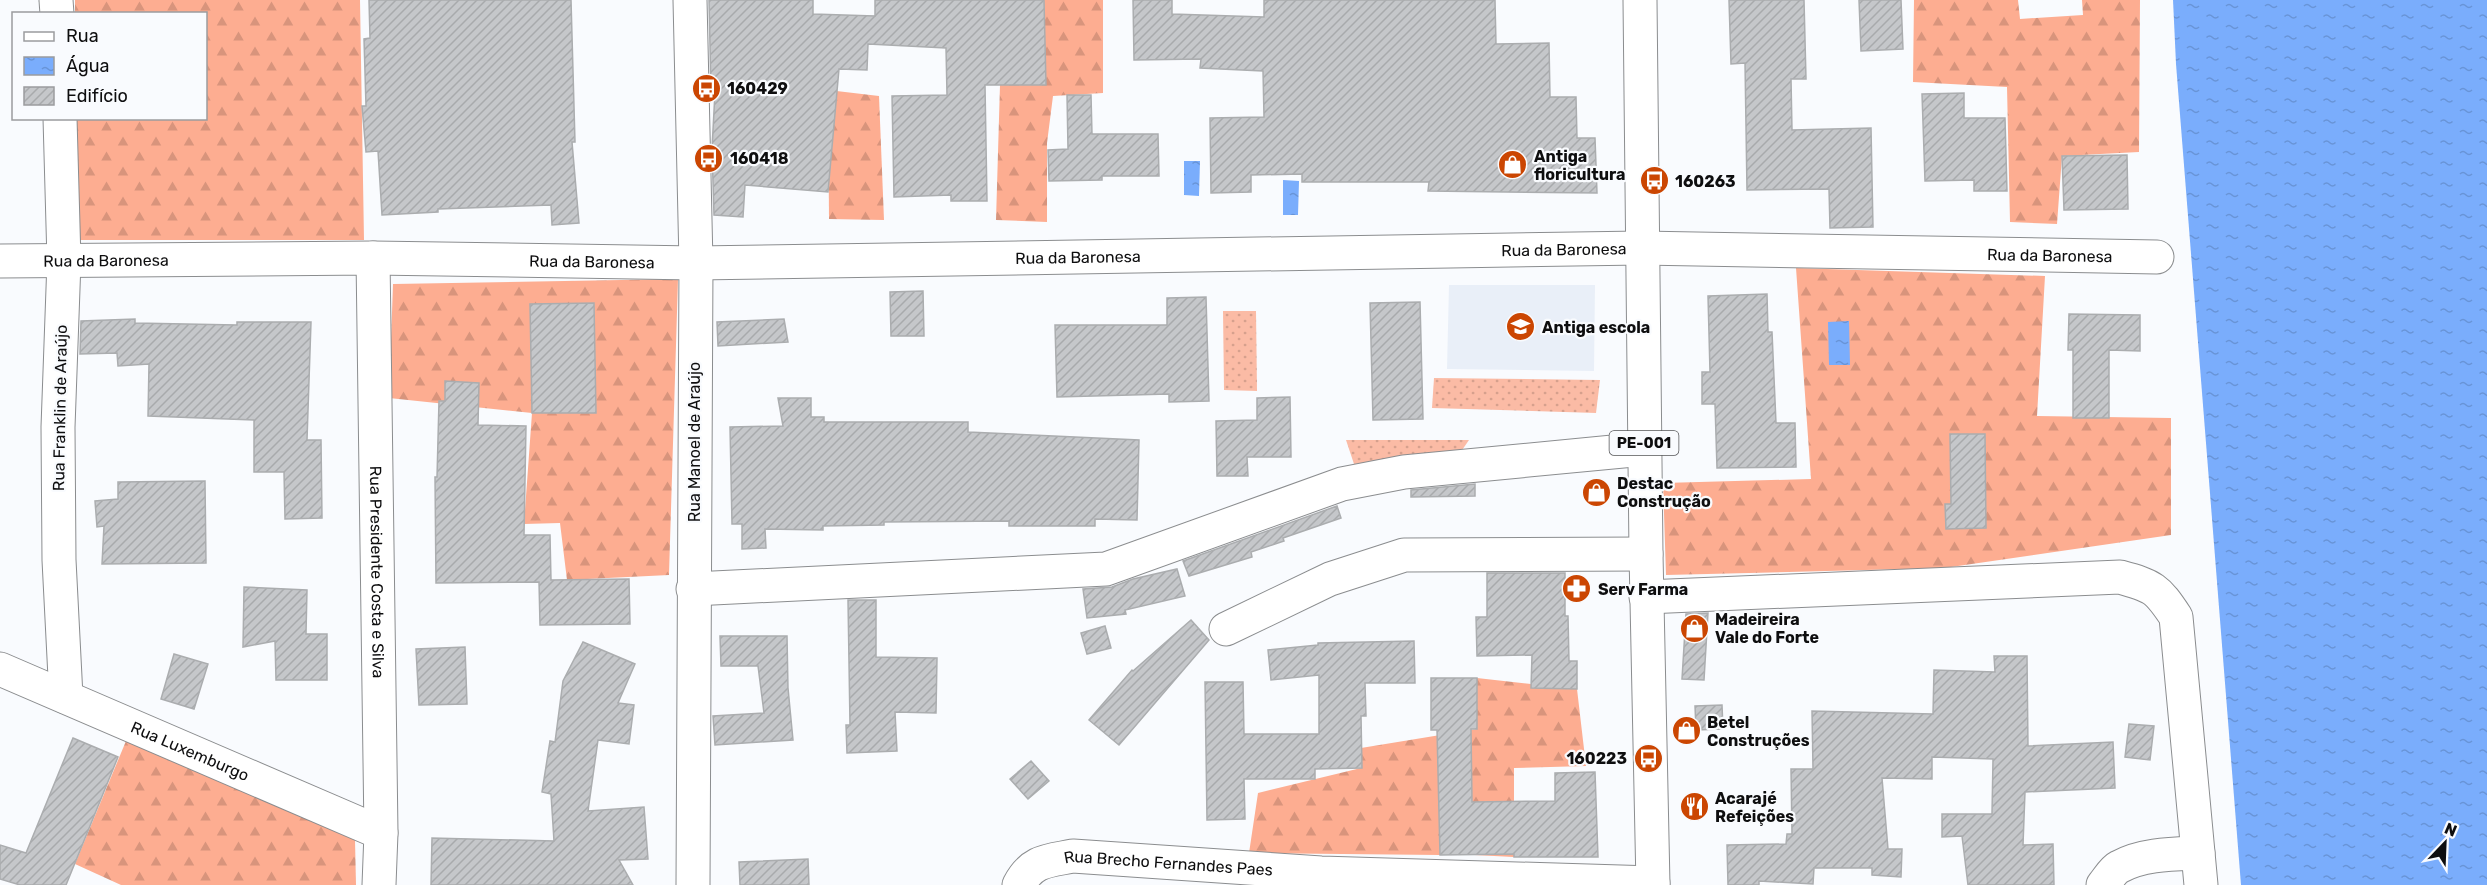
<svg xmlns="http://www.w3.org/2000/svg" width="2487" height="885" font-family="Rubik,sans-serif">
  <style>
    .built { fill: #e9eff8 }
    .grass { fill: url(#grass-dots) }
    .forest { fill: url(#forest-firs) }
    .water { fill: url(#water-ripples) }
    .building { fill: url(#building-hatch); stroke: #abadaf; stroke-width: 1.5 }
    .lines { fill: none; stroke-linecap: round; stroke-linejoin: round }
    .street-casing { stroke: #8b8d8f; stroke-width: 35 }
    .secondary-casing { stroke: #8b8d8f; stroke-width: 35 }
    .primary-casing { stroke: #8b8d8f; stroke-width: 35 }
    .street { stroke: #fff; stroke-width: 33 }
    .secondary { stroke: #fff; stroke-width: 33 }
    .primary { stroke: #fff; stroke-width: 33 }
    .labels { text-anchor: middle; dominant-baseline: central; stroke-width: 4.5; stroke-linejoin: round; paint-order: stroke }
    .shield { fill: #f9fbfe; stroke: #545557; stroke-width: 1.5 }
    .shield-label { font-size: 15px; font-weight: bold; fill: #0e0e0f }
    .poi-label { font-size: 16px; font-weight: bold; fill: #0e0e0f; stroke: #f9fbfe; text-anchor: start }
    .street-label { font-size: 16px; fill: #0e0e0f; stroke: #f9fbfe }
  </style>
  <defs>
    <pattern id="grass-dots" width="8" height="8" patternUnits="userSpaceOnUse" patternTransform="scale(1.5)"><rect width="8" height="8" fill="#fbbba5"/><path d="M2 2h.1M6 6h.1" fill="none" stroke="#d6a08d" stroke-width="1.8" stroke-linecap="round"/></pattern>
    <pattern id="forest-firs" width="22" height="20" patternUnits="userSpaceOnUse" patternTransform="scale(1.5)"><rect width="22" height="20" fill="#fdad91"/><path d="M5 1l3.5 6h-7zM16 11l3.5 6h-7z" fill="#d8947c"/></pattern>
    <pattern id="water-ripples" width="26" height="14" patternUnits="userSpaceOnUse" patternTransform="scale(1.5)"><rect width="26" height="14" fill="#7aadfc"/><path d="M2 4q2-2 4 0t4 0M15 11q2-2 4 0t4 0" fill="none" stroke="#6894d7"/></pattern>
    <pattern id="building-hatch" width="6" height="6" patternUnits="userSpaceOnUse" patternTransform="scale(1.5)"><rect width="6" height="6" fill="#c5c7ca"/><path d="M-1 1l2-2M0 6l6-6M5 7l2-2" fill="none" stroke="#a8aaac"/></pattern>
  </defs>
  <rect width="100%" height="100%" fill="#f9fbfe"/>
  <polygon class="built" points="1449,285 1595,285 1594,371 1447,369"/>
  <g class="grass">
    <polygon points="1223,311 1256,311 1257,391 1224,390"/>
    <polygon points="1434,378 1600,380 1596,413 1432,408"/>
    <polygon points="1346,440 1469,440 1458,456 1354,464"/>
  </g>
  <g class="forest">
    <polygon points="75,0 360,0 364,240 75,240 75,119 206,118 206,14 75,13"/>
    <polygon points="1044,0 1103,0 1103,93 1053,96 1047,143 1047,222 996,220 1000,85 1046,84"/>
    <polygon points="1914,0 2018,0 2020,19 2083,15 2082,0 2140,0 2139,152 2062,156 2057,224 2010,222 2007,87 1913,82"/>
    <polygon points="828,90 879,96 884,220 829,219"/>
    <polygon points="1796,268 2045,276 2037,416 2171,418 2171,535 1944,568 1666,575 1663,483 1811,479"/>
    <polygon points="678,279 669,575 567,580 560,523 524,524 532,413 389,398 393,284"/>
    <polygon points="1477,678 1577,689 1586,766 1514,768 1514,857 1474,855 1471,767 1438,768 1440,855 1249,853 1258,793 1361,768 1361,748 1477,729"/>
    <polygon points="126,741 355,840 356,885 121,885 75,864"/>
  </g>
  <g class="water">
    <polygon points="2173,0 2487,0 2487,885 2241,885 2176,64"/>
    <polygon points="1184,161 1200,161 1199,196 1184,195"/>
    <polygon points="1283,180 1299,181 1298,215 1283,215"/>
    <polygon points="1849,321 1850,365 1829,365 1828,322"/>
  </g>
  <g class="building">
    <polygon points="369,0 571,0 575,142 572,142 579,223 552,225 551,205 438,209 438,212 382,215 378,151 366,152 362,106 366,106 364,39 370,38"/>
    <polygon points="709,0 813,0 813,14 875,16 875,0 1044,0 1046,85 985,85 987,201 951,201 951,195 894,197 892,96 947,95 946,48 868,44 867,70 839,69 828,192 745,185 743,217 714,215 712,149 715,92 711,92"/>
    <polygon points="1133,0 1172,0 1172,14 1264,17 1264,0 1495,0 1496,44 1549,43 1550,97 1576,97 1577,138 1595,138 1597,193 1428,191 1429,182 1302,182 1302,174 1251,175 1251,192 1211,193 1210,118 1264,117 1263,71 1200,68 1201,59 1134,60"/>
    <polygon points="1729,0 1804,0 1806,79 1791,79 1792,130 1871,128 1873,227 1830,228 1829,189 1747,190 1745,63 1731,64"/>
    <polygon points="1859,0 1901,0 1903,49 1861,51"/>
    <polygon points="1964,93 1964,118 2005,118 2007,191 1974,191 1974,180 1925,181 1922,94"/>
    <polygon points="1067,95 1091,95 1092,134 1158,134 1159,176 1102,176 1102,180 1049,181 1048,150 1068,149"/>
    <polygon points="2127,155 2128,209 2064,210 2062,156"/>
    <polygon points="923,291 924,336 891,336 890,292"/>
    <polygon points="1767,294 1768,332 1772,332 1776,423 1795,423 1796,467 1717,468 1715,404 1702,404 1702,372 1710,372 1708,296"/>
    <polygon points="1206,297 1209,401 1169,402 1169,394 1057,397 1055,325 1167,325 1167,298"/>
    <polygon points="1420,302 1423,419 1373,420 1370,303"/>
    <polygon points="594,303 596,413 532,413 530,304"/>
    <polygon points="2069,314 2140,315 2140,351 2109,350 2109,418 2073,418 2073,350 2068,350"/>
    <polygon points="135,319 135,323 237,325 237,322 311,322 307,440 321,440 322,518 285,519 284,472 254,472 254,420 148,416 149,364 118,366 117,353 80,354 81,321"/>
    <polygon points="784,319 788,342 718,346 717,322"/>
    <polygon points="445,381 479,383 478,425 526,426 524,535 550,535 551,580 629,579 630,624 540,625 539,582 436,583 435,477 437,477 439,401 445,401"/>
    <polygon points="1290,397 1291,457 1247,457 1248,476 1217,476 1216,421 1257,420 1257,398"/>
    <polygon points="778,398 811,398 811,417 824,417 824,422 968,422 968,432 1139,440 1137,520 1095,519 1095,526 1009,526 1009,521 884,522 884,525 823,526 823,530 765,529 766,548 742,549 742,524 732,524 730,427 783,426"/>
    <polygon points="1950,434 1985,434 1986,528 1946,529 1945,504 1951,504"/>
    <polygon points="205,481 206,563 102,564 104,526 97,527 95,501 118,499 118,482"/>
    <polygon points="1475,484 1475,496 1411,497 1411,490"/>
    <polygon points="1337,506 1341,518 1283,538 1284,541 1251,552 1252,557 1189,576 1183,561"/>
    <polygon points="1177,569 1185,596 1125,610 1126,614 1087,618 1083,589 1112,587 1133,579"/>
    <polygon points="1487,573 1565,573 1565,616 1568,616 1569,661 1577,661 1577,689 1531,688 1532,655 1477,656 1476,617 1487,617"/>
    <polygon points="244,587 307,590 306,634 327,634 327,680 276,680 275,641 243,647"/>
    <polygon points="848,600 876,600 876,657 937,658 936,713 895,712 897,751 847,753 846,725 850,725"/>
    <polygon points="1708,613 1704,680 1682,679 1686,614"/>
    <polygon points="1191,620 1209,640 1119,745 1089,720 1132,670 1133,671"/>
    <polygon points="1105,626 1111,648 1087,654 1081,633"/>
    <polygon points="720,636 787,636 788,688 793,740 715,745 713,716 764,713 758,666 721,666"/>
    <polygon points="1414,641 1415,683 1365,683 1366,716 1361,716 1362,768 1315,769 1315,779 1244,779 1245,819 1207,820 1205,682 1243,682 1244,734 1319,734 1319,675 1271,680 1268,650 1318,645 1318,643"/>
    <polygon points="583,642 635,664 618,703 634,705 629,744 598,740 588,811 644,807 648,859 619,860 633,885 431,885 432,838 554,841 551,794 542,792 550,741 555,742 563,681"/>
    <polygon points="465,647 467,704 419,705 416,649"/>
    <polygon points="174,654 208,664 194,709 161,699"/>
    <polygon points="1994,656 2027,656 2028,746 2113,742 2115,788 2025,792 2023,845 2053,844 2054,885 1968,885 1962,836 1942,837 1942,814 1992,814 1993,759 1932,757 1932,779 1882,778 1888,849 1902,849 1901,877 1872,875 1872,868 1814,868 1813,884 1759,881 1759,885 1728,885 1727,845 1786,844 1787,834 1792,834 1791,769 1813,769 1812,711 1933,714 1934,670 1995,672"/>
    <polygon points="1431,678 1477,678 1477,729 1471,729 1472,802 1555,801 1555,773 1595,772 1598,857 1514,857 1514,854 1440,855 1437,730 1431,730"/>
    <polygon points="1722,705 1723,729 1696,730 1695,706"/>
    <polygon points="2129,724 2154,726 2150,760 2125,757"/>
    <polygon points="73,738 118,757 66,885 20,885 0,879 0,845 26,853"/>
    <polygon points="1031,761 1049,781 1028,799 1010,779"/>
    <polygon points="808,859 809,885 740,885 739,862"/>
  </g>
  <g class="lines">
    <defs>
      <g id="street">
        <polyline points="56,0 57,14"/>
        <polyline points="60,118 64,261 58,427 59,560 66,697"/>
        <path id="s1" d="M373,258l8,575 -2,52"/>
        <path id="s2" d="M0,261l373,-3 323,5 945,-15 516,9"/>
        <polyline points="693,589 1106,569 1342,484 1404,472 1644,449"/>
        <path d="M1646,597l474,-20c33,9 37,11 56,40l25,268"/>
        <polyline points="1226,629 1330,579 1404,555 1646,554"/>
        <path id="s3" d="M0,669l381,164"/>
        <path id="s4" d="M1019,885c13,-25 29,-24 54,-29l248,17 332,10"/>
        <path d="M2103,885c5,-6 10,-15 16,-18 23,-13 54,-13 79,-14"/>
      </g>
      <polyline id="secondary" points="690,0 696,263 693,885"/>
      <polyline id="primary" points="1640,0 1646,554 1653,885"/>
    </defs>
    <use href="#street" class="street-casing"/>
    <use href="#secondary" class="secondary-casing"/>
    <use href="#primary" class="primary-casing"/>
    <use href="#street" class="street"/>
    <use href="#secondary" class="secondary"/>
    <use href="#primary" class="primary"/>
  </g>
  <defs>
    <symbol id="bus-disc" viewBox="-11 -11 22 22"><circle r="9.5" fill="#cb4602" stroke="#f9fbfe"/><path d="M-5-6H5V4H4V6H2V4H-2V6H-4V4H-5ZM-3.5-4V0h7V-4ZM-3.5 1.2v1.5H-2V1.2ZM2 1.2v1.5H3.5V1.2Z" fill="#fff"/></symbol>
    <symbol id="shop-disc" viewBox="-11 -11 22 22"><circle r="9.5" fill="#cb4602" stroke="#f9fbfe"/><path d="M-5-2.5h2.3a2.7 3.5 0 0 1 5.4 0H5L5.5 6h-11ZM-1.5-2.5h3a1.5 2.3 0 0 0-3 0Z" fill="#fff"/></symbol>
    <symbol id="school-disc" viewBox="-11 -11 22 22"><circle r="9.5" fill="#cb4602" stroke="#f9fbfe"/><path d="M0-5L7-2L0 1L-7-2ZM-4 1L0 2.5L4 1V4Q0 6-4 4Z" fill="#fff"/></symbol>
    <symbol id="pharmacy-disc" viewBox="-11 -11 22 22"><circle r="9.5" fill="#cb4602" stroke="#f9fbfe"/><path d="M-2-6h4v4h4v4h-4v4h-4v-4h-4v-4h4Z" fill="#fff"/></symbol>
    <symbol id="restaurant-disc" viewBox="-11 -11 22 22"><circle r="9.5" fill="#cb4602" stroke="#f9fbfe"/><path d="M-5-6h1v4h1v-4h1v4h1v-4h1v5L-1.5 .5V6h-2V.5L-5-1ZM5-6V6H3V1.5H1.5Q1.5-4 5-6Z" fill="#fff"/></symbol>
  </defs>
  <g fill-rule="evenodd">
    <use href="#bus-disc" x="690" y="72" width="33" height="33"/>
    <use href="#bus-disc" x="692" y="142" width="33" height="33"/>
    <use href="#shop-disc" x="1496" y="148" width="33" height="33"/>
    <use href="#bus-disc" x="1638" y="164" width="33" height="33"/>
    <use href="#school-disc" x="1504" y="310" width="33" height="33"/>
    <use href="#shop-disc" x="1580" y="476" width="33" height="33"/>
    <use href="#pharmacy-disc" x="1560" y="572" width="33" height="33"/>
    <use href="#shop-disc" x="1678" y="612" width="33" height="33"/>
    <use href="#shop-disc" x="1670" y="714" width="33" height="33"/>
    <use href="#bus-disc" x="1632" y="742" width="33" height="33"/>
    <use href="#restaurant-disc" x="1678" y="790" width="33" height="33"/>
  </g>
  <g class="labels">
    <rect class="shield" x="1609.5" y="431" width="69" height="24" rx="4.5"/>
    <g class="shield-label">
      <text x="1644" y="443">PE-001</text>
    </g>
    <g class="poi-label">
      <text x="727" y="88">160429</text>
      <text x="1534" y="156">Antiga<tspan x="1534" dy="18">floricultura</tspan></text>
      <text x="730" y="158">160418</text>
      <text x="1675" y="181">160263</text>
      <text x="1542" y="327">Antiga escola</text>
      <text x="1617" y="483">Destac<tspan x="1617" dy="18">Construção</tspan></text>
      <text x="1598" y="589">Serv Farma</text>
      <text x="1715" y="619">Madeireira<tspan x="1715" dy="18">Vale do Forte</tspan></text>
      <text x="1707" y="722">Betel<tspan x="1707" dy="18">Construções</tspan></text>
      <text x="1627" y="758" text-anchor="end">160223</text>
      <text x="1715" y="798">Acarajé<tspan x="1715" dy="18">Refeições</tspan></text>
    </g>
    <g class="street-label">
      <text stroke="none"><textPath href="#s2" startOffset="1564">Rua da Baronesa</textPath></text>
      <text stroke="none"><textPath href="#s2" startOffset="2050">Rua da Baronesa</textPath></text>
      <text stroke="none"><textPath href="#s2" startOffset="1078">Rua da Baronesa</textPath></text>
      <text stroke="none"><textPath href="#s2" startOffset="106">Rua da Baronesa</textPath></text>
      <text stroke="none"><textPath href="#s2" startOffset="592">Rua da Baronesa</textPath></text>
      <text transform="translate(60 408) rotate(-89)">Rua Franklin de Araújo</text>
      <text transform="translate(694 442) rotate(-90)">Rua Manoel de Araújo</text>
      <text stroke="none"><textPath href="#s1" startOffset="314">Rua Presidente Costa e Silva</textPath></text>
      <text stroke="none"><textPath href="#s3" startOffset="207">Rua Luxemburgo</textPath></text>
      <text stroke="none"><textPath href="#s4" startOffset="160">Rua Brecho Fernandes Paes</textPath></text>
    </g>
  </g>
  <rect x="12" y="12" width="195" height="108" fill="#f9fbfe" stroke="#9b9c9e" stroke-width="1.5"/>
  <rect x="24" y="32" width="30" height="9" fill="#ffffff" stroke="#9b9c9e" stroke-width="1.5"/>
  <text x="66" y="42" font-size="18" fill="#0e0e0f">Rua</text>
  <rect x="24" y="57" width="30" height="18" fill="url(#water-ripples)" stroke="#9b9c9e" stroke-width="1.5"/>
  <text x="66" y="72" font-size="18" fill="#0e0e0f">Água</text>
  <rect x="24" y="87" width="30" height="18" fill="url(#building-hatch)" stroke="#9b9c9e" stroke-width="1.5"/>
  <text x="66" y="102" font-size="18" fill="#0e0e0f">Edifício</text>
  <g transform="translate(2445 843) rotate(23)" stroke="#f9fbfe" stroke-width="4.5" paint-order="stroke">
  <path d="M0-4.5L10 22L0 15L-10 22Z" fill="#0e0e0f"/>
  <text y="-9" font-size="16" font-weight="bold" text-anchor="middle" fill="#0e0e0f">N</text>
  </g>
</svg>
